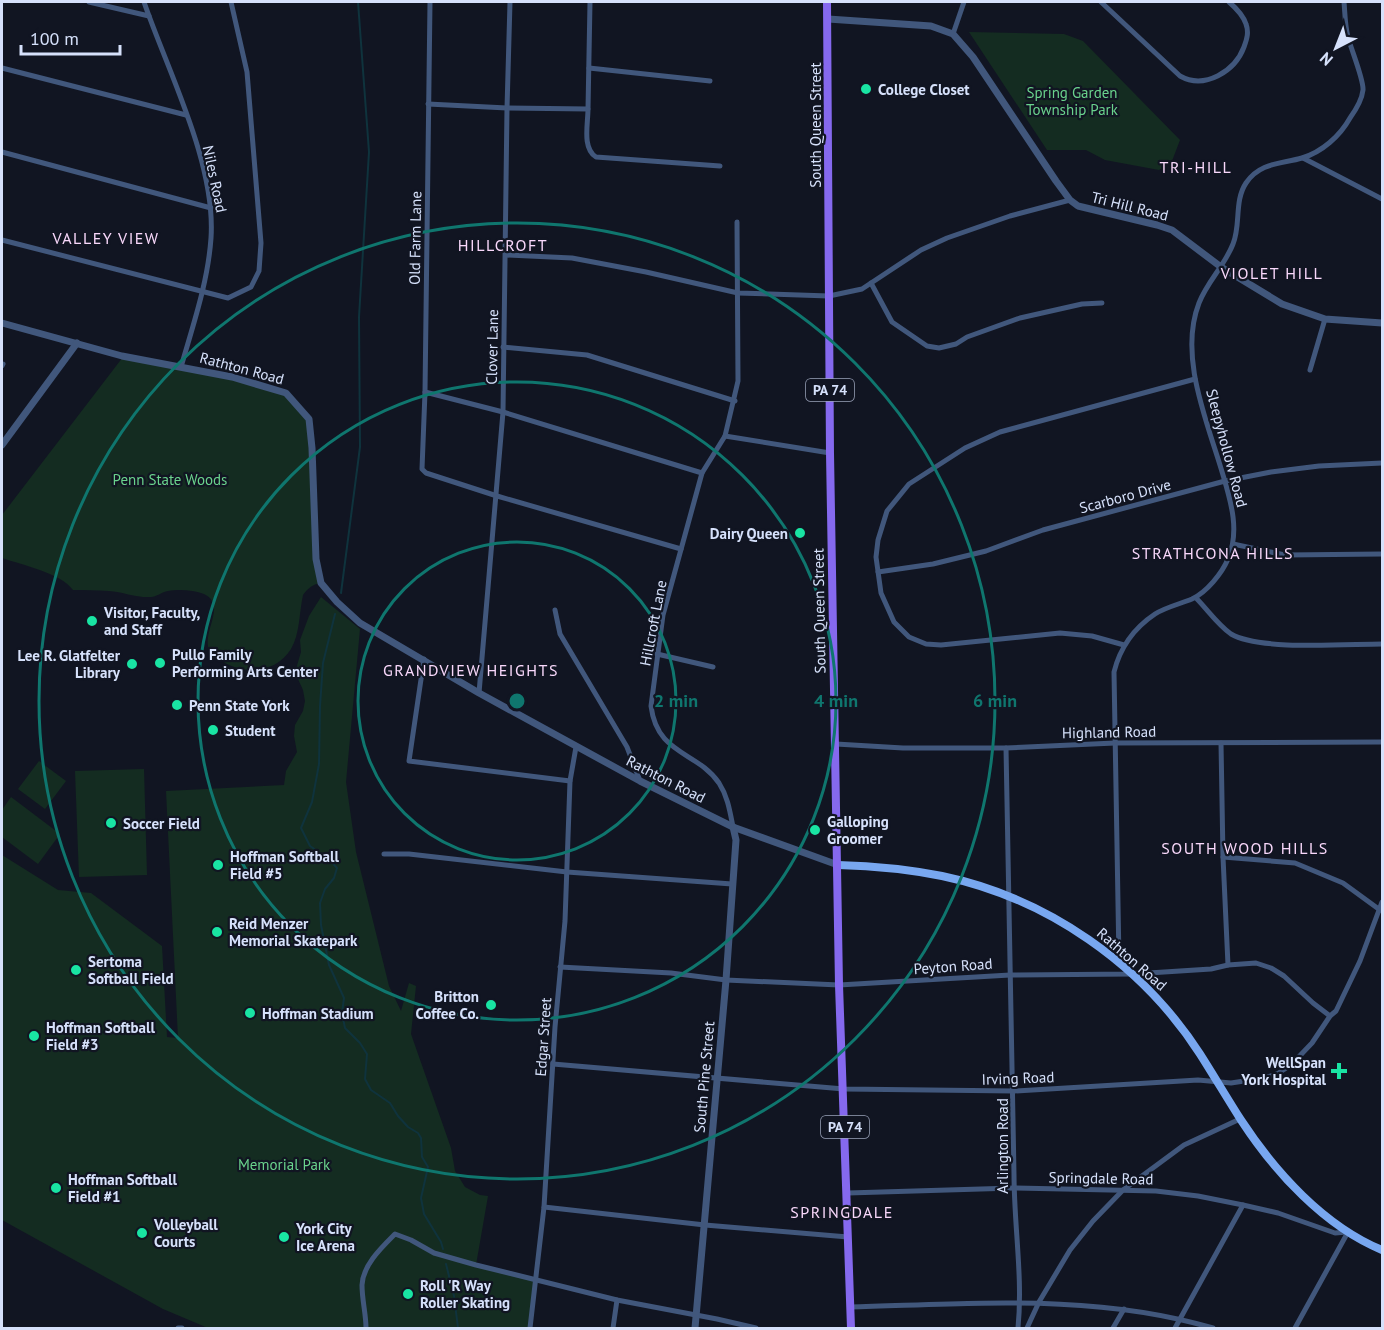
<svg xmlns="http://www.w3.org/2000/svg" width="1384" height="1330" font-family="'PT Sans',sans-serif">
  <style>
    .green { fill: #142c21 }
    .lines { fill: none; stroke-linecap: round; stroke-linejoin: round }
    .stream { stroke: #0f333d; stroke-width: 2 }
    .minor { stroke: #41577c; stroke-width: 5 }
    .tertiary { stroke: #41577c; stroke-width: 7 }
    .secondary { stroke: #78a7f0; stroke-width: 8 }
    .primary { stroke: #8569ee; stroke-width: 8 }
    .ring { fill: none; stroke: #0f766e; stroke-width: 3 }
    .poi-dot { fill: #19e4a3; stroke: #111522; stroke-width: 2 }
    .labels { text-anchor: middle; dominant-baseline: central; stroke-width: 4.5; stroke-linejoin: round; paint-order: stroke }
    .shield { fill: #111522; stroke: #9ba4ba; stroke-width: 1.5 }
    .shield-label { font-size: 14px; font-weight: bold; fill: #d6e1fb }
    .poi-label { font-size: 15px; font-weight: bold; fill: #d6e1fb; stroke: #111522; text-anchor: start }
    .park-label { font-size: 15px; fill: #6ad38d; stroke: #111522 }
    .street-label { font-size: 15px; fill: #d6e1fb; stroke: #111522 }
    .neighbourhood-label { font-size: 16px; letter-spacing: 1.5px; fill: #f9d8fb; stroke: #111522 }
    .centre { fill: #0f766e; stroke: #111522; stroke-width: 3 }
    .ring-label { font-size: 18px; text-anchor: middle; font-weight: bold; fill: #0f766e; stroke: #111522; stroke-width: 4.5; stroke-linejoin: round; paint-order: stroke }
  </style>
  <rect width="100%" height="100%" fill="#111522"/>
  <g class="green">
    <polygon points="969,32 1064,34 1083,41 1180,140 1172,161 1159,170 1105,160 1086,150 1047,150"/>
    <path d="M123,357l109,20 54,16 23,26 4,100 8,64c-8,1 -13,5 -18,12 -4,18 -3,39 -12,54 -15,24 -46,27 -69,12 -3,-3 -8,-5 -11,-8 -13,-18 18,-47 -7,-59 -10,-4 -25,-5 -36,-3 -6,1 -12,6 -17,6 -14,1 -28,-5 -42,-6 -12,-1 -24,-1 -36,-1 -12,-17 -51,-25 -71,-32v-43z"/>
    <polygon points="321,597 360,629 346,782 356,852 389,986 401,1011 409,983 416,986 411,1034 451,1148 455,1171 465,1187 480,1195 488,1196 476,1265 537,1279 530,1328 208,1328 163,1309 2,1220 2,855 58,890 91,893 162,946 167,1037 178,1038 166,791 284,785 286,771 297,752 294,736 295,725 303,711 305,701 303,690 298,679 296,669 301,652 300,640 309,616"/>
    <polygon points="39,761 66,781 45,809 18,789"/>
    <polygon points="144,769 147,875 79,877 75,771"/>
    <polygon points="11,797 60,834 38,864 2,837 2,810"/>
  </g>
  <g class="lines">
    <g class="stream">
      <polyline points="341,593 360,447 359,317 369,152 358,2"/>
      <polyline points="335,614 323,663 320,706 319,764 312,802 301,828 310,846 330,860 337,868 334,878 325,889 320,903 321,925 329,965 344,998 342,1013 345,1028 360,1043 367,1054 365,1079 371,1090 390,1103 398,1116 408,1127 418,1133 421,1138 422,1157 428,1167 421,1198 424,1214 441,1242 443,1249"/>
      <polyline points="446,1264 454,1296 458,1328"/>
    </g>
    <g class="minor">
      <polyline points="89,2 149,16"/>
      <path d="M144,2c24,70 72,161 67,236 -3,44 -18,87 -30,129"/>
      <polyline points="430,2 425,392 422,469 426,473 497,496 681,549"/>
      <path d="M1101,2l79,74c25,14 55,-5 64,-29 3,-8 5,-15 2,-23 -3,-9 -10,-16 -17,-22"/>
      <polyline points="953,34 964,2"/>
      <polyline points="2,68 186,115"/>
      <polyline points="589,68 710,81"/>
      <path d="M428,104l79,4 81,1c0,15 -6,39 8,48l124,9"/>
      <polyline points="588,109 590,2"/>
      <polyline points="2,152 211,208"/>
      <polyline points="1303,158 1382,199"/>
      <polyline points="2,240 228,298 251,287 259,271 261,243 247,72 231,2"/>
      <polyline points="506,255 572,258 646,272 738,293 829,296 862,289 921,250 947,238 1010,216 1070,200"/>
      <polyline points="871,283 892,322 927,346 939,348 956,344 967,337 1020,318 1082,304 1102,303"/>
      <polyline points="503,347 587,355 735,401"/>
      <polyline points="2,366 3,364"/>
      <polyline points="1310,370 1325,319"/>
      <polyline points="425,392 503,412 702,473"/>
      <polyline points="725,436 830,453"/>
      <polyline points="1233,544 1285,555 1382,554"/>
      <polyline points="878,572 933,564 986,551 1043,530 1225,481 1271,472 1319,466 1382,463"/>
      <path d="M1196,598c11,11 22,27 35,36 29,17 116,10 151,10"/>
      <polyline points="555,610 560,634 627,747 640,781"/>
      <polyline points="1124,645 1092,636 1060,633 941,645 926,644 909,637 894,622 881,593 876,557 878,540 887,511 909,484 965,448 1000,432 1195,379"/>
      <polyline points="657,654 713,667"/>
      <polyline points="424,659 409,761 570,781"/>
      <polyline points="479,693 503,412 507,108 510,2"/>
      <polyline points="1221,743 1223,857 1228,965"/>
      <polyline points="836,744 903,748 1006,748 1115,743 1382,742"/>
      <path d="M1006,748c3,142 6,284 8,426 0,52 9,103 4,154"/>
      <path d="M733,827c-3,-15 -5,-30 -14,-44 -22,-32 -62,-28 -68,-77l12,-91 39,-142 23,-37 13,-55 -1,-159"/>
      <polyline points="384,854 409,854 567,872 732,884"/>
      <polyline points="1223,857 1295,863 1343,883 1380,910"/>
      <path d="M1119,961l-5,-289c6,-24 20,-44 41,-58 11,-7 25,-10 37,-15 15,-7 30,-26 36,-40 12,-28 3,-57 -5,-84 -15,-52 -45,-118 -24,-172 8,-21 26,-38 34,-59 8,-19 1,-43 13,-61 14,-21 36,-19 56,-25 20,-6 38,-22 48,-40 5,-7 12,-19 13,-28 1,-10 -12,-41 -15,-53 -3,-11 -3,-24 -4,-35"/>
      <polyline points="560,967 671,973 726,980 839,985 1010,975 1133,974 1211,969 1228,965 1256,963 1271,968 1284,976 1313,1003 1330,1016"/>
      <polyline points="553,1064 844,1089 1014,1091 1198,1080 1231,1083 1264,1078 1277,1074 1291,1065 1312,1043 1330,1016 1336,1011 1360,961 1382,902"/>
      <polyline points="848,1193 1014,1188 1156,1191 1198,1196 1243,1205 1278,1213 1335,1233 1347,1232"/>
      <polyline points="544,1207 705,1225 848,1237"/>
      <path d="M850,1307c122,-3 245,-14 363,21"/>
      <polyline points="178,1328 182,1328"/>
      <path d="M366,1328c0,-14 -4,-28 -4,-43 1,-20 19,-37 33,-51l16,6 23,13 42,12 141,35 100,19 39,9"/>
      <polyline points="530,1328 544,1207 555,1027 565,921 570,781 576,747"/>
      <polyline points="613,1328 617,1300"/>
      <polyline points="1027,1328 1039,1302 1070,1250 1093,1221 1123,1190 1184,1145 1240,1119"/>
      <polyline points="1113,1328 1124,1309"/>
      <polyline points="1175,1328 1243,1205"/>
      <polyline points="1295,1328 1348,1232"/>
    </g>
    <g class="tertiary">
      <polyline points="828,19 931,26 953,34 973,57 1056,181 1070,200 1078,206 1157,225 1172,230 1221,267 1282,304 1325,319 1382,323"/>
      <polyline points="2,323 122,356 232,377 286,393 309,419 312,448 316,559 321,583 337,602 360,623 479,693 640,781 733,827 838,865"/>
      <polyline points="2,445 77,343"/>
      <polyline points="695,1328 726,980 736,840 733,827"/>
    </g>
    <path class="secondary" d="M838,865c35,1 69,4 104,11 105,22 200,88 258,178 14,22 27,44 41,66 34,52 83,106 141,130"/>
    <polyline class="primary" points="827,2 830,453 839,985 851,1328"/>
  </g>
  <g class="ring">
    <circle cx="517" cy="701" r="159"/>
    <circle cx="517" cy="701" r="319"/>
    <circle cx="517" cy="701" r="478"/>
  </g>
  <g class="poi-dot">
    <circle cx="866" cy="89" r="6"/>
    <circle cx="800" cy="533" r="6"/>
    <circle cx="92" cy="621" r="6"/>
    <circle cx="160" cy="663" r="6"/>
    <circle cx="132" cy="664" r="6"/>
    <circle cx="177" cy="705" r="6"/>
    <circle cx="213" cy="730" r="6"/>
    <circle cx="111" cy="823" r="6"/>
    <circle cx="815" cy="830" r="6"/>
    <circle cx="218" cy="865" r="6"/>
    <circle cx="217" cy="932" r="6"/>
    <circle cx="76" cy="970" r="6"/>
    <circle cx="491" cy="1005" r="6"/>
    <circle cx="250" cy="1013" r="6"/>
    <circle cx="34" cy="1036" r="6"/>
    <path d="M1336 1062h6v6h6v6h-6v6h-6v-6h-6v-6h6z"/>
    <circle cx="56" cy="1188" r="6"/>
    <circle cx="142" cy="1233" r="6"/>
    <circle cx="284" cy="1237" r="6"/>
    <circle cx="408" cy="1294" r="6"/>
  </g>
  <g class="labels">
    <g class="shield">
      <rect x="806" y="379" width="48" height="22" rx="4.5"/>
      <rect x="821" y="1116" width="48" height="22" rx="4.5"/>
    </g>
    <g class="shield-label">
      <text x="830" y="390">PA 74</text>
      <text x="845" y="1127">PA 74</text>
    </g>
    <g class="poi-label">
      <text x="878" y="89">College Closet</text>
      <text x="788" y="533" text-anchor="end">Dairy Queen</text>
      <text x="104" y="612">Visitor, Faculty,<tspan x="104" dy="17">and Staff</tspan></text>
      <text x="172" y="654">Pullo Family<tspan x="172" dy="17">Performing Arts Center</tspan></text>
      <text x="120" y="655" text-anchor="end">Lee R. Glatfelter<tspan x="120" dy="17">Library</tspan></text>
      <text x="189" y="705">Penn State York</text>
      <text x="225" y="730">Student</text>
      <text x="827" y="821">Galloping<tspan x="827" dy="17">Groomer</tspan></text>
      <text x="123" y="823">Soccer Field</text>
      <text x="230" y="856">Hoffman Softball<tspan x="230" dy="17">Field #5</tspan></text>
      <text x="229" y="923">Reid Menzer<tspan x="229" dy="17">Memorial Skatepark</tspan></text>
      <text x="88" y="961">Sertoma<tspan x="88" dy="17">Softball Field</tspan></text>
      <text x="479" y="996" text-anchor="end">Britton<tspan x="479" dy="17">Coffee Co.</tspan></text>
      <text x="262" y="1013">Hoffman Stadium</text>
      <text x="46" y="1027">Hoffman Softball<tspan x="46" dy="17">Field #3</tspan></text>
      <text x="1326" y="1062" text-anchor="end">WellSpan<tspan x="1326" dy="17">York Hospital</tspan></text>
      <text x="68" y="1179">Hoffman Softball<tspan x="68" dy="17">Field #1</tspan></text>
      <text x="154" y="1224">Volleyball<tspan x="154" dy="17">Courts</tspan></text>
      <text x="296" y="1228">York City<tspan x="296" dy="17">Ice Arena</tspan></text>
      <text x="420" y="1285">Roll 'R Way<tspan x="420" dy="17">Roller Skating</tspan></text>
    </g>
    <g class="park-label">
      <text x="1072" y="92">Spring Garden<tspan x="1072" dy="17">Township Park</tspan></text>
      <text x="170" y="479">Penn State Woods</text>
      <text x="284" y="1164">Memorial Park</text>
    </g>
    <g class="street-label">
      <text transform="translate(815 125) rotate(-90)">South Queen Street</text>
      <text transform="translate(215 179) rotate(78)">Niles Road</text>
      <text transform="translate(1130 206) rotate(14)">Tri Hill Road</text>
      <text transform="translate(415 238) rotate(-89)">Old Farm Lane</text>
      <text transform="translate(492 347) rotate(-89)">Clover Lane</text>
      <text transform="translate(242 368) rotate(15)">Rathton Road</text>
      <text transform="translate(1227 448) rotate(75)">Sleepyhollow Road</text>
      <text transform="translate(1125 496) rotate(-15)">Scarboro Drive</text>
      <text transform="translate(819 611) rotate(-91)">South Queen Street</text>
      <text transform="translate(653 623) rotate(-79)">Hillcroft Lane</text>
      <text transform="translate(1109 732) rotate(-1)">Highland Road</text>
      <text transform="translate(666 779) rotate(27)">Rathton Road</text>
      <text transform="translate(1132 959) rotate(41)">Rathton Road</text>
      <text transform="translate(953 966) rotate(-4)">Peyton Road</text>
      <text transform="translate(543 1037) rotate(-86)">Edgar Street</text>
      <text transform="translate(704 1077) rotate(-85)">South Pine Street</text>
      <text transform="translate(1018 1078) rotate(-2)">Irving Road</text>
      <text transform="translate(1002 1146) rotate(-90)">Arlington Road</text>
      <text transform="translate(1101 1178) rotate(1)">Springdale Road</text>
    </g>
    <g class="neighbourhood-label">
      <text x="1196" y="167">TRI-HILL</text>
      <text x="106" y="238">VALLEY VIEW</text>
      <text x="503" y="245">HILLCROFT</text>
      <text x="1272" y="273">VIOLET HILL</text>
      <text x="1213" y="553">STRATHCONA HILLS</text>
      <text x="471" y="670">GRANDVIEW HEIGHTS</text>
      <text x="1245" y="848">SOUTH WOOD HILLS</text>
      <text x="842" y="1212">SPRINGDALE</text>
    </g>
  </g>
  <circle cx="517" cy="701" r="9" class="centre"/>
  <g class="ring-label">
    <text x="676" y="707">2 min</text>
    <text x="836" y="707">4 min</text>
    <text x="995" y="707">6 min</text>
  </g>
  <rect width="1384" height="1330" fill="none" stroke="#d6e1fb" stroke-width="6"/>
  <g transform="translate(1336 48) rotate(222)" stroke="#111522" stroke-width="4.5" paint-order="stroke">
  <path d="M0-4.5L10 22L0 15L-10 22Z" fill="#d6e1fb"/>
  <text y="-9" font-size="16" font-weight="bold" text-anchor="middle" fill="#d6e1fb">N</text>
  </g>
  <path d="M21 45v9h99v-9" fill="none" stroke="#d6e1fb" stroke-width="3"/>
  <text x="30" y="45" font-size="18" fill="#d6e1fb" stroke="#111522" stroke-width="4.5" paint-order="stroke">100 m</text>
</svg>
